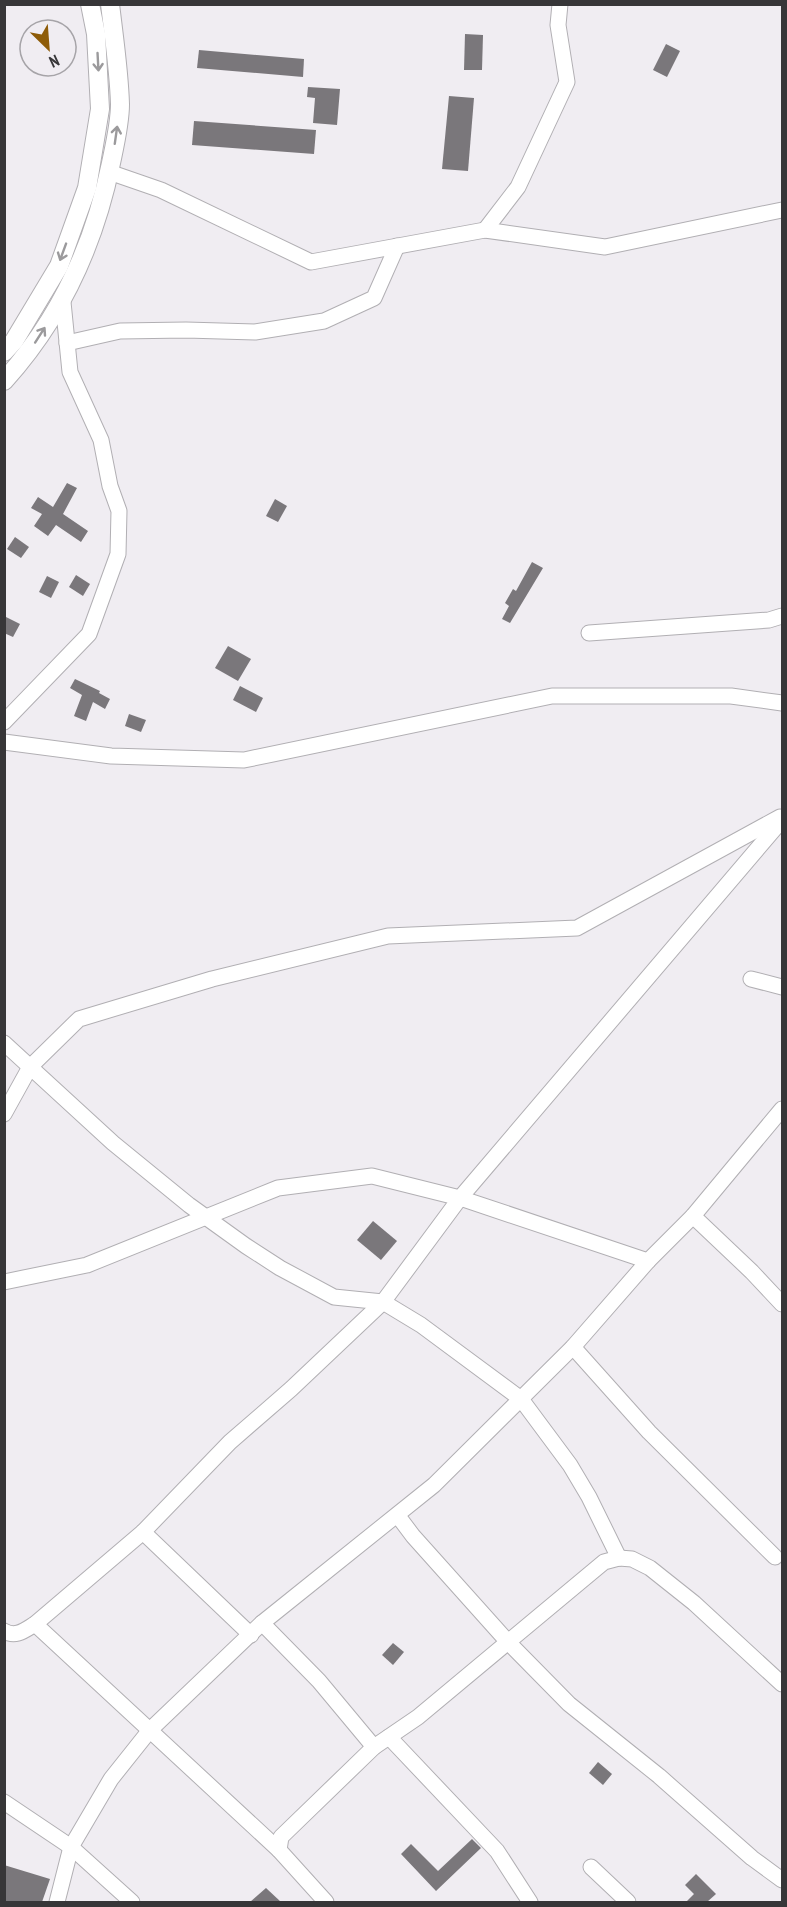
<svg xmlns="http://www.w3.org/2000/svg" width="787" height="1907" font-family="'PT Sans Narrow',sans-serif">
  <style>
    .building { fill: #7a777b }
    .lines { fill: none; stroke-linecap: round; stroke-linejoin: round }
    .minor-casing { stroke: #b1afb3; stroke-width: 17 }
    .tertiary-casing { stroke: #b1afb3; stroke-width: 20 }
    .minor { stroke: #fff; stroke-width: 15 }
    .tertiary { stroke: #fff; stroke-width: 18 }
    .oneway { stroke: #9b9a9c }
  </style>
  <rect width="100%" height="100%" fill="#f0edf2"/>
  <g class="building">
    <polygon points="465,34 483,35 482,70 464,70"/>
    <polygon points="666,44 680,51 667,77 653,70"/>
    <polygon points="199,50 304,59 303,77 197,68"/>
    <polygon points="308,87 340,89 337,125 313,123 315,98 307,97"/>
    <polygon points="449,96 474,98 468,171 442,169"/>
    <polygon points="194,121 316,130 314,154 192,145"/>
    <polygon points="67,483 77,488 63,514 88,531 81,542 56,525 48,536 34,526 42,514 31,508 38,497 53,507"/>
    <polygon points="275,499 287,506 278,522 266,516"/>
    <polygon points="15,537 29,547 21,558 7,549"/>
    <polygon points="532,562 543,568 510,623 502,619 509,606 505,603 513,589 516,591"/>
    <polygon points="76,575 90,584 83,596 69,587"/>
    <polygon points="47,576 59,582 51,598 39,592"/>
    <polygon points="4,616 20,624 13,637 4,633"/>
    <polygon points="228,646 251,659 238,681 215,668"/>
    <polygon points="75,679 100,691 99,693 110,699 105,709 93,702 86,721 74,716 82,695 70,688"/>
    <polygon points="240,686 263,698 256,712 233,700"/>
    <polygon points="129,714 146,720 141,732 125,726"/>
    <polygon points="373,1221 397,1241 381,1260 357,1240"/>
    <polygon points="393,1643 404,1652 393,1665 382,1655"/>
    <polygon points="598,1762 612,1774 603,1785 589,1773"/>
    <polygon points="472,1839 481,1848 436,1891 401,1854 411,1844 438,1871"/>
    <polygon points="4,1865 50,1879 42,1902 4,1902"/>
    <polygon points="696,1874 716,1894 707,1902 686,1902 694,1894 685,1885"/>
    <polygon points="266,1888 281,1902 250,1902"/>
  </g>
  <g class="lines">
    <defs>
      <g id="minor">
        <polyline points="109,172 161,190 311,262 485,230 605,247 782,210"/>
        <polyline points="485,230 518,187 567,82 558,25 560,4"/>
        <polyline points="67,343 120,331 186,330 255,332 324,321 374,298 397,246"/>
        <polyline points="589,633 769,620 782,616"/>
        <polyline points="4,722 89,634 118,554 119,511 110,486 101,440 70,372 63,302"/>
        <polyline points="4,742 111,756 244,760 552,696 731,696 782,703"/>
        <polyline points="751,979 782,987"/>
        <polyline points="4,1043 113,1143 189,1205 246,1246 280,1268 334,1297 383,1302 421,1325 521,1399 570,1465 589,1497 619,1558"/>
        <polyline points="4,1114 30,1067 79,1019 212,979 388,936 577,928 780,817"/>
        <polyline points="693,1216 752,1272 782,1304"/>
        <polyline points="4,1282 87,1265 278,1188 372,1176 460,1198 648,1261"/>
        <polyline points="573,1347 649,1432 775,1557"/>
        <polyline points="398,1516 413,1536 507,1641 569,1704 659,1776 752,1858 782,1880"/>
        <polyline points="143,1532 251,1635"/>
        <polyline points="262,1623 319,1681 374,1747"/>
        <polyline points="35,1624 279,1850"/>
        <path d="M4,1631c12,7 21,-1 31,-7l108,-92 87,-90 61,-53 92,-87 77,-104 322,-378"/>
        <polyline points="389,1737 497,1851 530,1902"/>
        <polyline points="4,1802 71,1847 132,1902"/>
        <polyline points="591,1867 628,1902"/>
        <polyline points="57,1902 71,1847 111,1779 150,1730 262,1623 434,1485 573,1347 648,1261 693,1216 782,1109"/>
        <polyline points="326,1902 279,1850 281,1837 374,1747 418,1717 604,1562 619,1558 632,1559 650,1568 694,1603 782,1684"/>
      </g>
      <g id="tertiary">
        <polyline points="4,352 14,341 59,266 87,188 100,109 96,34 90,4"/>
        <path d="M4,381c57,-63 90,-135 107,-218 4,-19 9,-40 9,-59 -1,-33 -6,-66 -10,-100"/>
      </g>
    </defs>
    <use href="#minor" class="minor-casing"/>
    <use href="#tertiary" class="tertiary-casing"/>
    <use href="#minor" class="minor"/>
    <use href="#tertiary" class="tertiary"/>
  </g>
  <defs><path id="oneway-shaft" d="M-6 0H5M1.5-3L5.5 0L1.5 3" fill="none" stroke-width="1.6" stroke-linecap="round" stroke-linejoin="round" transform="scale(1.5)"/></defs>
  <g class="oneway">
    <use href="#oneway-shaft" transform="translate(98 62) rotate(87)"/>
    <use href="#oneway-shaft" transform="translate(116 135) rotate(-82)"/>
    <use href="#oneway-shaft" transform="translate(63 252) rotate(110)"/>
    <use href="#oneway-shaft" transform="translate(40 335) rotate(-57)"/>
  </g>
  <rect width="787" height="1907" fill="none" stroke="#373638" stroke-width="12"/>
  <g transform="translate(48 48) rotate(155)"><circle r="28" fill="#f0edf2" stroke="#a6a4a8" stroke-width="1.5"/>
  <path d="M0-4.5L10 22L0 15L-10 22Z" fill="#8e5c08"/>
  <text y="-9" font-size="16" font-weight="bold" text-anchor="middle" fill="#373638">N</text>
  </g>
</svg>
